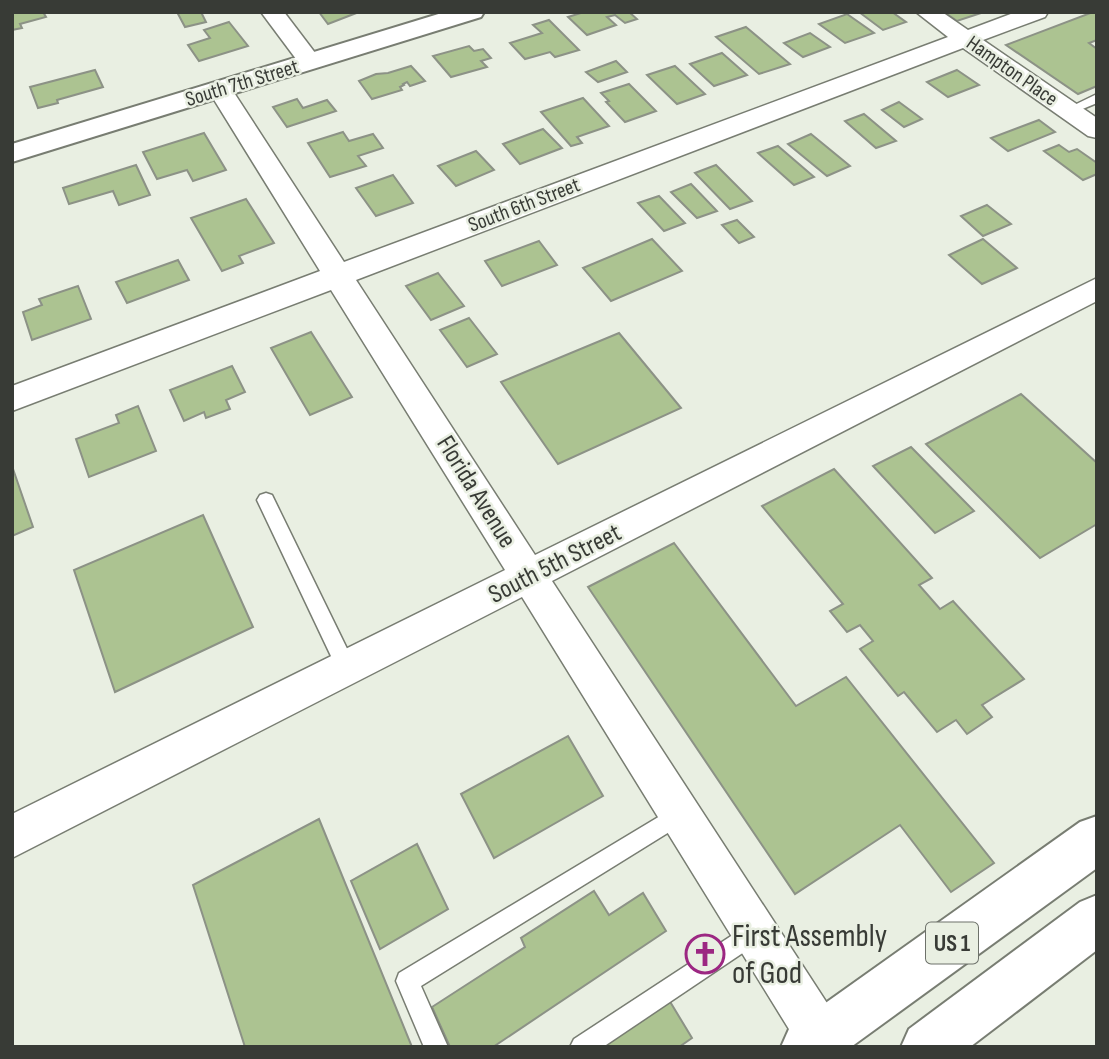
<svg xmlns="http://www.w3.org/2000/svg" width="1109" height="1059" font-family="'Sofia Sans Condensed',sans-serif">
  <style>
    .building { fill: #acc391; stroke: #8c9286; stroke-width: 2 }
    .lines { fill: none; stroke-linecap: round; stroke-linejoin: round }
    .lane-casing { stroke: #787d72; stroke-width: 3 }
    .street-casing { stroke: #787d72; stroke-width: 3 }
    .secondary-casing { stroke: #787d72; stroke-width: 4 }
    .primary-casing { stroke: #787d72; stroke-width: 4 }
    .lane { fill: #fff; fill-rule: evenodd }
    .street { fill: #fff; fill-rule: evenodd }
    .secondary { fill: #fff; fill-rule: evenodd }
    .primary { fill: #fff; fill-rule: evenodd }
    .labels { text-anchor: middle; dominant-baseline: central; stroke-width: 5; stroke-linejoin: round; paint-order: stroke }
    .far-street-label { font-size: 21px; fill: #383b36; stroke: #e9efe2 }
    .shield { fill: #e9efe2; stroke: #6d716a; stroke-width: 2 }
    .shield-label { font-size: 24px; font-weight: bold; fill: #383b36 }
    .street-label { font-size: 26px; fill: #383b36; stroke: #e9efe2 }
    .near-poi-label { font-size: 32px; fill: #383b36; stroke: #e9efe2; text-anchor: start }
  </style>
  <rect width="100%" height="100%" fill="#e9efe2"/>
  <g class="building">
    <polygon points="12,12 43,12 46,17 20,24 22,28 12,30"/>
    <polygon points="177,12 201,12 206,22 185,27"/>
    <polygon points="319,12 359,12 328,24"/>
    <polygon points="584,12 629,12 637,19 625,23 615,15 607,17 616,25 587,35 568,17"/>
    <polygon points="859,12 892,12 906,22 883,30"/>
    <polygon points="944,12 980,12 981,13 957,21"/>
    <polygon points="1093,12 1097,12 1097,40 1089,43 1097,49 1097,86 1078,94 1006,45"/>
    <polygon points="847,14 874,33 845,43 819,24"/>
    <polygon points="549,20 579,50 555,57 550,52 525,59 510,43 542,33 533,25"/>
    <polygon points="229,22 248,46 199,61 188,45 210,38 204,30"/>
    <polygon points="746,27 790,64 759,74 716,37"/>
    <polygon points="810,33 830,47 803,57 784,43"/>
    <polygon points="469,46 474,51 483,49 491,58 481,61 487,67 451,77 433,56"/>
    <polygon points="722,53 747,75 714,86 690,64"/>
    <polygon points="616,61 627,72 598,82 586,72"/>
    <polygon points="411,66 425,81 410,86 407,82 403,84 404,85 400,87 402,90 372,99 359,81 376,74 388,73"/>
    <polygon points="675,66 705,94 677,104 647,75"/>
    <polygon points="95,70 103,87 57,100 58,103 38,108 30,87"/>
    <polygon points="957,70 979,85 948,97 927,82"/>
    <polygon points="629,84 656,111 625,122 606,102 609,101 601,93"/>
    <polygon points="583,98 609,126 577,137 582,143 571,146 541,112"/>
    <polygon points="297,99 303,108 327,100 336,111 287,127 273,107"/>
    <polygon points="899,102 922,119 904,127 882,110"/>
    <polygon points="864,114 896,141 876,148 845,121"/>
    <polygon points="1039,120 1055,132 1008,151 991,138"/>
    <polygon points="543,129 562,148 520,164 503,144"/>
    <polygon points="343,132 349,141 373,134 383,148 358,156 366,166 330,177 308,143"/>
    <polygon points="204,133 226,170 193,181 187,170 157,179 143,152"/>
    <polygon points="811,134 850,166 827,176 788,144"/>
    <polygon points="1059,145 1069,152 1077,149 1097,163 1097,174 1083,180 1044,151"/>
    <polygon points="778,146 814,177 794,185 758,153"/>
    <polygon points="476,151 494,170 456,186 438,166"/>
    <polygon points="136,165 150,195 119,205 113,191 69,204 63,188"/>
    <polygon points="716,165 752,201 730,209 695,173"/>
    <polygon points="393,175 413,203 376,216 356,188"/>
    <polygon points="691,184 717,211 697,218 671,192"/>
    <polygon points="659,196 685,223 664,231 638,203"/>
    <polygon points="246,199 274,243 239,256 243,263 222,271 191,218"/>
    <polygon points="987,205 1011,224 983,236 961,216"/>
    <polygon points="737,220 754,237 739,243 722,225"/>
    <polygon points="652,239 682,271 611,301 583,268"/>
    <polygon points="983,239 1017,268 982,284 949,255"/>
    <polygon points="539,241 557,265 502,286 485,261"/>
    <polygon points="178,260 189,280 127,303 116,282"/>
    <polygon points="438,273 464,306 431,320 406,286"/>
    <polygon points="78,286 91,319 32,340 23,312 42,305 39,299"/>
    <polygon points="469,318 497,354 467,367 440,330"/>
    <polygon points="311,332 352,397 310,415 271,348"/>
    <polygon points="619,333 681,408 558,464 501,382"/>
    <polygon points="232,366 245,392 226,400 230,409 206,418 204,412 184,421 170,390"/>
    <polygon points="1021,394 1097,463 1097,524 1040,558 926,444"/>
    <polygon points="138,406 156,451 89,477 76,439 119,423 116,415"/>
    <polygon points="911,447 974,511 935,533 873,466"/>
    <polygon points="12,466 33,527 12,536"/>
    <polygon points="834,469 932,578 919,585 940,609 953,601 1024,679 982,705 992,717 967,734 956,720 937,732 904,692 898,696 860,649 873,641 860,625 847,632 830,611 843,604 762,506"/>
    <polygon points="203,515 253,627 115,692 74,570"/>
    <polygon points="674,543 796,706 846,677 994,863 951,892 900,825 795,894 588,587"/>
    <polygon points="568,736 603,796 494,858 461,794"/>
    <polygon points="319,819 412,1047 245,1047 193,885"/>
    <polygon points="417,844 448,909 380,949 351,881"/>
    <polygon points="594,891 609,915 643,893 666,931 493,1047 450,1047 432,1007 525,947 521,938"/>
    <polygon points="666,995 692,1038 679,1047 609,1047 604,1038"/>
  </g>
  <g class="lines">
    <defs>
      <g id="lane">
        <polygon points="1097,94 1097,103 1068,115 1062,111"/>
        <polygon points="266,493 272,495 354,663 357,669 354,675 347,678 340,675 257,500 260,495"/>
        <polygon points="680,804 687,807 690,814 687,821 421,986 448,1047 424,1047 396,981 399,973"/>
        <polygon points="754,921 762,924 765,932 762,940 603,1047 570,1047 574,1039"/>
      </g>
      <g id="street">
        <polygon points="261,12 284,12 322,62 318,67 302,67"/>
        <polygon points="916,12 942,12 968,30 1016,12 1048,12 1045,17 983,40 1097,118 1097,138 1088,136 963,48 356,280 535,555 1097,278 1097,301 552,581 838,1020 845,1037 841,1047 800,1047 522,597 12,858 12,814 505,570 331,290 12,411 12,386 320,271 208,90 211,85 220,83 229,85 344,262 948,37"/>
      </g>
      <polygon id="secondary" points="445,12 484,12 481,17 12,162 12,144"/>
      <g id="primary">
        <polygon points="1097,816 1097,868 851,1047 781,1047 789,1029 1080,822"/>
        <polygon points="1097,895 1097,950 970,1047 901,1047 909,1029 1080,902"/>
      </g>
    </defs>
    <use href="#lane" class="lane-casing"/>
    <use href="#street" class="street-casing"/>
    <use href="#secondary" class="secondary-casing"/>
    <use href="#primary" class="primary-casing"/>
    <use href="#lane" class="lane"/>
    <use href="#street" class="street"/>
    <use href="#secondary" class="secondary"/>
    <use href="#primary" class="primary"/>
  </g>
  <defs>
    <symbol id="church-ring" viewBox="-11 -11 22 22"><circle r="9.5" fill="#e9efe2" stroke="#9c2782" stroke-width="1.5"/><path d="M-1.2-6h2.4v3.5h3.3v2.4h-3.3V6h-2.4V-.1h-3.3v-2.4h3.3Z" fill="#9c2782"/></symbol>
  </defs>
  <g fill-rule="evenodd">
    <use href="#church-ring" x="683" y="932" width="44" height="44"/>
  </g>
  <g class="labels">
    <g class="far-street-label">
      <text transform="translate(1012 71) rotate(35)">Hampton Place</text>
      <text transform="translate(242 83) rotate(-17)">South 7th Street</text>
      <text transform="translate(524 205) rotate(-21)">South 6th Street</text>
    </g>
    <rect class="shield" x="926" y="922.5" width="52" height="41" rx="5"/>
    <g class="shield-label">
      <text x="952" y="943">US 1</text>
    </g>
    <g class="street-label">
      <text transform="translate(476 492) rotate(58)">Florida Avenue</text>
      <text transform="translate(555 564) rotate(-27)">South 5th Street</text>
    </g>
    <g class="near-poi-label">
      <text x="732" y="936">First Assembly<tspan x="732" dy="37">of God</tspan></text>
    </g>
  </g>
  <rect width="1109" height="1059" fill="none" stroke="#383b36" stroke-width="28"/>
</svg>
